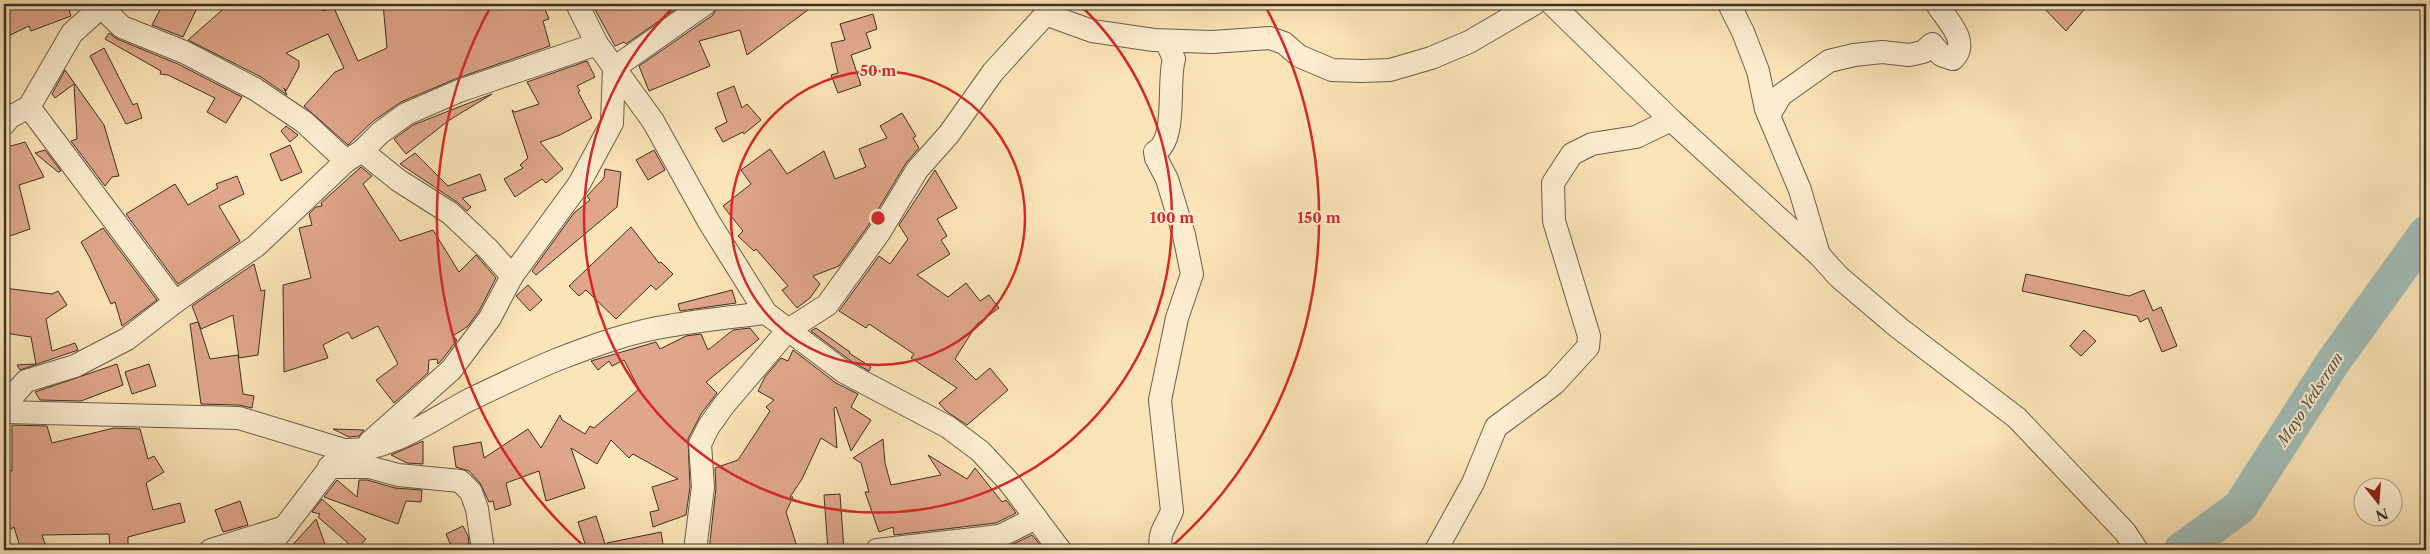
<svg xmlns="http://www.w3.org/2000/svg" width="2430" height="554" font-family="'Libre Caslon Text',serif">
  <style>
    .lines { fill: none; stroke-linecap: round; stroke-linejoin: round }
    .river { stroke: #a1bdb7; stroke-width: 35 }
    .building { fill: #e0a68b; stroke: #3a3127 }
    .street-casing { stroke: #6a5e4b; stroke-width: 24 }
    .street { stroke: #fcedd0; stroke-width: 22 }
    .ring { fill: none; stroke: #d62828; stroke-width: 2.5 }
    .labels { text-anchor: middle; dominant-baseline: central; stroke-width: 4; stroke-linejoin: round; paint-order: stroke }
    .water-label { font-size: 15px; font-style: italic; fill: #54544b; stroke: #fcedd0 }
    .centre { fill: #d62828; stroke: #fcedd0; stroke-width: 2.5 }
    .ring-label { font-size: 15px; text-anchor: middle; font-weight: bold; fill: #d62828; stroke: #fcedd0; stroke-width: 4; stroke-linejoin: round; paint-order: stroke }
  </style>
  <rect width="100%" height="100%" fill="#fbe4b7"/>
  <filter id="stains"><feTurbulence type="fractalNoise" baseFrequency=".004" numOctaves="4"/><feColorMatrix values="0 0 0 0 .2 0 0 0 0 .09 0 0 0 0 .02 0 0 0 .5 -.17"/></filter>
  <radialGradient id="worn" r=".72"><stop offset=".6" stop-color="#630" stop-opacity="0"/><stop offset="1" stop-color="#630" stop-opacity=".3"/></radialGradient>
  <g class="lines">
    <polyline class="river" points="2181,550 2240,507 2333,362 2426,233"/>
  </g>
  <g class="building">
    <polygon points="4,4 67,4 71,16 31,31 29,26 4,38"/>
    <polygon points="163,4 199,4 183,37 152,25"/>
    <polygon points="229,4 314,4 323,11 334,8 358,61 387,48 383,4 516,4 518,8 531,4 543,4 549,19 543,21 550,46 455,79 401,102 372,122 348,145 304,106 335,72 344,68 328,34 286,53 299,61 299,67 286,91 284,88 287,95 261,77 188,40"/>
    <polygon points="592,4 683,4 626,44 624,42 615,46"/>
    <polygon points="718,4 816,4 747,55 740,30 699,41 710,66 649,91 639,66 713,15"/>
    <polygon points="2040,4 2089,4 2066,31"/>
    <polygon points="873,14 877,29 866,33 871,48 851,55 861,85 838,93 831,75 838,73 831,43 845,40 840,24"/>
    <polygon points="109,33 117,39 178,64 242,97 226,123 207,112 215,98 168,75 160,74 161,71 105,39"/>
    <polygon points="104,48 133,105 137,103 142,118 126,124 90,56"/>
    <polygon points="587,61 595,77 577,86 580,91 578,92 592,118 560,135 540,142 563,169 546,183 542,179 515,197 504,179 523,168 520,165 528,158 512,110 515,112 539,104 527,82"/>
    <polygon points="65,70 104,125 119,176 112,177 105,186 71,141 77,139 74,84 55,98 52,94"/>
    <polygon points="734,86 742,108 747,104 761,120 744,134 743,132 723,142 715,128 727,122 717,93"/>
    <polygon points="492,94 448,121 406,154 394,139 413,125"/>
    <polygon points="902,113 916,136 913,138 919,148 906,163 868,226 839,266 813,276 820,284 810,298 797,308 782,290 788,286 756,249 754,251 738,236 743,231 723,206 751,184 741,170 770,149 787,174 824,151 835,179 866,167 859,149 887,138 880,126"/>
    <polygon points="286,126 298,135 290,142 281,131"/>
    <polygon points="25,142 44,177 19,185 30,229 4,238 4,148"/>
    <polygon points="290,145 302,172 281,181 270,154"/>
    <polygon points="45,150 61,171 58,172 35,153"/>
    <polygon points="654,150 665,170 648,180 636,160"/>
    <polygon points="415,153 448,186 480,174 486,190 462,198 471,207 467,211 457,202 400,164"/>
    <polygon points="361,167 372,176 363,184 400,241 433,230 459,272 476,255 496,278 479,311 468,326 453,336 457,340 441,361 438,364 437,359 429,360 428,373 394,403 376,380 398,364 378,326 352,339 348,332 323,345 328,358 284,372 283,285 311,278 299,228 312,225 309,214 316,207 322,206 321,203"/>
    <polygon points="605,169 621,172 617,207 536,275 532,271 574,213 590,200 587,196 604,178"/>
    <polygon points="935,170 957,208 937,219 947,236 941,240 950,254 917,275 948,297 966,283 980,301 989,295 999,308 977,324 955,359 976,380 990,368 1008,390 967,425 946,411 939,403 957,388 911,358 914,354 869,324 866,328 839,311 879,256 890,264 908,239 899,225"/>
    <polygon points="237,176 244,194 219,206 240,241 178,284 126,214 175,184 188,205 218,188 216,184"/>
    <polygon points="631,227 659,263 661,262 673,274 656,290 651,285 616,319 586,290 579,296 569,286"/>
    <polygon points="103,228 157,300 122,326 115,302 111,304 90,258 81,242"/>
    <polygon points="254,264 261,291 265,290 258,355 239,358 233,315 201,329 192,306"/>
    <polygon points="2026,274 2129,296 2144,290 2153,311 2161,307 2177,346 2162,352 2148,318 2140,322 2137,316 2022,291"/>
    <polygon points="528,285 542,300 530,311 516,296"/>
    <polygon points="4,288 52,294 58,291 67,305 46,319 52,351 75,343 78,350 20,370 17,365 36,364 31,337 4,333"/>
    <polygon points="732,290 736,303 680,311 678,304"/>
    <polygon points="198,322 210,359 238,355 243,394 254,396 252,408 239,405 201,404 190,324"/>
    <polygon points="750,328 759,339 706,382 717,393 701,414 688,439 690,487 686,515 653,527 650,512 659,510 652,487 678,479 633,454 629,458 611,440 597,464 571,448 585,488 546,501 539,471 506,483 511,505 495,510 493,501 489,502 480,483 469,471 456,467 453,447 481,442 484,458 528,429 541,448 560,415 562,420 585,434 590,426 594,428 639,389 624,360 612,366 609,361 598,370 591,361 656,342 660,349 686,336 701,334 708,350 733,330"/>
    <polygon points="816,328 850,352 849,353 871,367 869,371 851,361 811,331"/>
    <polygon points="2084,330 2096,341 2081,356 2070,346"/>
    <polygon points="793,350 836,383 858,394 851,407 871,420 851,451 836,407 834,408 837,448 821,438 802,479 790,497 793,497 786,512 798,550 709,550 716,488 715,468 738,460 770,411 766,407 774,400 758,391 765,377 781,358 788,361"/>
    <polygon points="117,364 123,385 81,401 40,400 35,392"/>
    <polygon points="149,364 156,386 132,394 125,372"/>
    <polygon points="12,425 47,426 52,443 114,428 140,429 148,459 154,456 164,472 146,483 153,510 180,503 185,522 128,537 128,550 110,550 109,534 42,535 47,550 21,550 14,527 4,534 6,470 12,471"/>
    <polygon points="333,429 364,430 359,436 349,437"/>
    <polygon points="883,439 885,463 891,485 941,475 928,455 967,479 975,468 1002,502 1006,500 1016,513 996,523 894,535 893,527 879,532 865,492 869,492 861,463 853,458"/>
    <polygon points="423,441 423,464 407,463 391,455"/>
    <polygon points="337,480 357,497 359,480 367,480 395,488 422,490 421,502 406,501 398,524 324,497"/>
    <polygon points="840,494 844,550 828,550 824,495"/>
    <polygon points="322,499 366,539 356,550 318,517 320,514 312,512"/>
    <polygon points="240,501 248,525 223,532 215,510"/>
    <polygon points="596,516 607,550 587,550 578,522"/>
    <polygon points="316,519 327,550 288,550"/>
    <polygon points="463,526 468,536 470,550 453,550 446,534"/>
    <polygon points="661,532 664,550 607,550 607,543"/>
    <polygon points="1032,535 1041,546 1030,550 1011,550 1009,546"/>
  </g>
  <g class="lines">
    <defs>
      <g id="street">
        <polyline points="100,4 101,7 122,27 184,52 255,89 304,122 346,161"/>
        <polyline points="577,4 597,44 653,121 709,222 766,313 844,372 948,427 980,451 1009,482 1060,550"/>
        <polyline points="1552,4 1671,120 1820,256 1839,277 1899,328 2017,418 2125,532 2137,550"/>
        <polyline points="1729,4 1743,32 1758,71 1766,109 1800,190 1819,255"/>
        <polyline points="1045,14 1092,31 1154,40 1212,42 1270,38 1284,43 1299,56 1332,70 1361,71 1390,70 1431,58 1469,42 1534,4"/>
        <polyline points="614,68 705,4"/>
        <polyline points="29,107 175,302"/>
        <path d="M1769,115l12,-20 48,-34 25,-6 28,-3 27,3 14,-3 9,-8 9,11 12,4c18,-18 -7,-39 -16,-55"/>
        <polyline points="4,124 10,117 29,107 72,33 101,7"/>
        <polyline points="362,151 398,180 450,213 488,249 512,276"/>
        <polyline points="4,406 26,381 75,366 127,339 175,302 256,246 346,161 362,151 380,133 406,114 459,91 597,44"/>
        <path d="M4,412l235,6 105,32c45,2 87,-30 125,-50 29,-14 58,-28 87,-40 36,-14 74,-28 112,-34 33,-6 66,-9 98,-13"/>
        <polyline points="370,442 451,370 490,318 512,276 579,184 612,123 614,68"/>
        <polyline points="329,467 369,467 398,475 460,481 471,492 477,509 483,550"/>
        <polyline points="211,550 282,528"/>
        <polyline points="267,550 338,457"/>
        <polyline points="695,550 703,487 700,444 709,426 724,405 788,330 827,305 879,233 917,170 949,134 993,72 1055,4"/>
        <polyline points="877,550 1000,536 1036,518"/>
        <path d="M1161,550c-3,-19 5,-23 11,-39l-12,-111 17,-82 15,-44 -8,-39 -17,-56 -11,-21 -1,-6c23,-12 12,-70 19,-93l-8,-18"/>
        <polyline points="1436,550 1473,483 1496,427 1554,384 1588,347 1589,336 1554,221 1553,183 1572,154 1592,144 1636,137 1671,120"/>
      </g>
    </defs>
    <use href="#street" class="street-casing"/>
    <use href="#street" class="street"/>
  </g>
  <g class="ring">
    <circle cx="878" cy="218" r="147"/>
    <path d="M1080 5A294 294 0 1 1 676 5"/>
    <path d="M586 548A441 441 0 0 1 492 4M1264 4A441 441 0 0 1 1170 548"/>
  </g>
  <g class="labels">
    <g class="water-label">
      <text transform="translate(2310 399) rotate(-57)">Mayo Yedseram</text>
    </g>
  </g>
  <circle cx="878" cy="218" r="8" class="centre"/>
  <g class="ring-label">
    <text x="878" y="76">50 m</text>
    <text x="1172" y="223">100 m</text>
    <text x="1319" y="223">150 m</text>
  </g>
  <rect width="2430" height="554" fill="none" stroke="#fbe4b7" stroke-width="20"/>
  <rect x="5" y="5" width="2420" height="544" fill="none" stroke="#3a3127" stroke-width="2.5"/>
  <rect x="10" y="10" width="2410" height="534" fill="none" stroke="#3a3127"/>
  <g transform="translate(2378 502) rotate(163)"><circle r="24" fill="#fcedd0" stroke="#aea28c"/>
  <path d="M0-4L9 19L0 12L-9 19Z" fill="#8f2418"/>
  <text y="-8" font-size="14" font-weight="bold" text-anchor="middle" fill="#3a3127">N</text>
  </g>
  <rect width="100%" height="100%" filter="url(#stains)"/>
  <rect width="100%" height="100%" fill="url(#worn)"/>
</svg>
